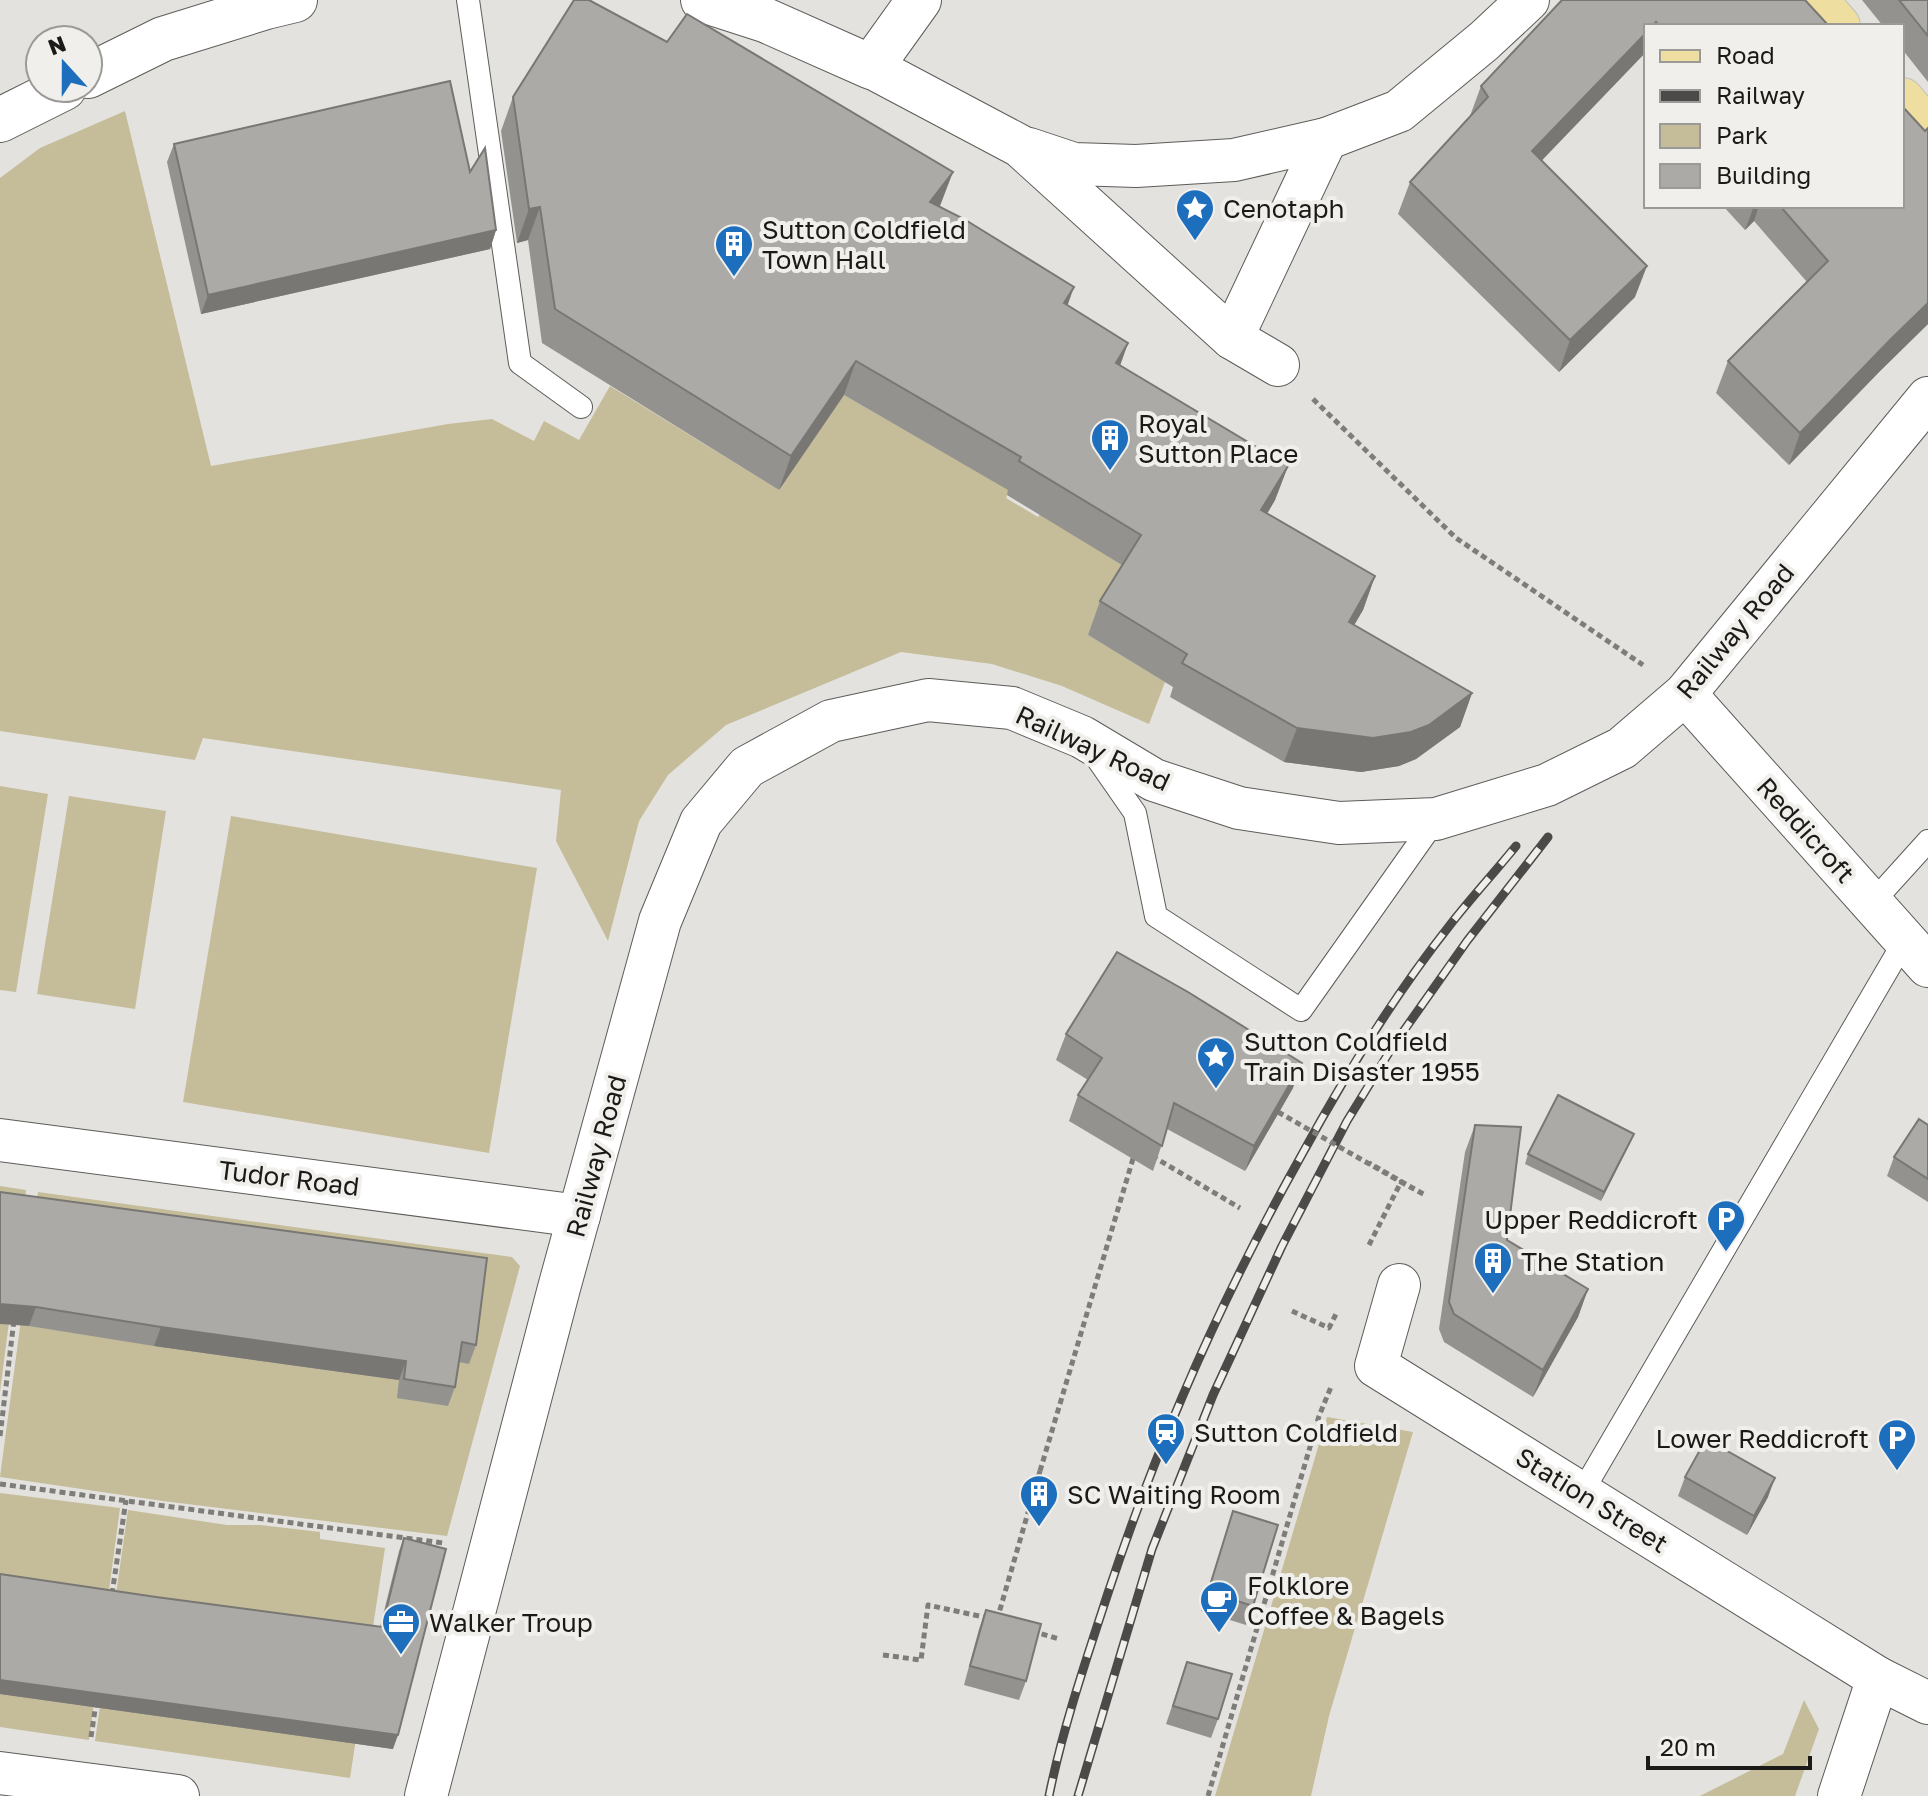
<svg xmlns="http://www.w3.org/2000/svg" width="1928" height="1796" font-family="'Golos Text',sans-serif">
  <style>
    .green { fill: #c5bc99 }
    .lines { fill: none; stroke-linecap: round; stroke-linejoin: round }
    .lane-casing { stroke: #5d5c59; stroke-width: 24 }
    .street-casing { stroke: #5d5c59; stroke-width: 44 }
    .secondary-casing { stroke: #5d5c59; stroke-width: 46 }
    .primary-casing { stroke: #bfbfbf; stroke-width: 46 }
    .path { stroke: #7e7d7a; stroke-width: 5; stroke-dasharray: 6 4; stroke-linecap: butt }
    .lane { stroke: #fff; stroke-width: 22 }
    .street { stroke: #fff; stroke-width: 42 }
    .secondary { stroke: #fff; stroke-width: 44 }
    .primary { stroke: #eedfa0; stroke-width: 44 }
    .rail-casing { stroke: #4b4a49; stroke-width: 9 }
    .rail { stroke: #f0efeb; stroke-width: 6; stroke-dasharray: 18; stroke-linecap: butt }
    .path-bridge { stroke: #7e7d7a; stroke-width: 5; stroke-dasharray: 6 4; stroke-linecap: butt }
    .wall { fill: #93928f }
    .shaded-wall { fill: #787774 }
    .building { fill: #abaaa6; stroke: #787774; stroke-width: 2 }
    .labels { text-anchor: middle; dominant-baseline: central; stroke-width: 8; stroke-linejoin: round; paint-order: stroke }
    .poi-label { font-size: 26px; fill: #1b1a19; stroke: #f0efeb; text-anchor: start }
    .street-label { font-size: 26px; fill: #1b1a19; stroke: #f0efeb }
  </style>
  <rect width="100%" height="100%" fill="#e3e2de"/>
  <g class="green">
    <polygon points="125,111 211,466 448,424 492,419 534,441 544,421 579,440 610,386 779,490 844,395 955,459 1012,484 1006,498 1038,517 1044,508 1128,569 1088,635 1165,682 1149,724 1062,686 992,664 901,652 726,725 668,775 639,821 608,941 556,841 561,790 203,738 195,760 0,731 0,178 40,148"/>
    <polygon points="0,786 48,794 16,992 0,990"/>
    <polygon points="69,796 166,811 135,1009 37,994"/>
    <polygon points="231,816 537,868 489,1153 183,1102"/>
    <polygon points="0,1186 26,1190 0,1392"/>
    <polygon points="38,1192 512,1257 520,1266 447,1536 163,1501 0,1477"/>
    <polygon points="1327,1417 1413,1432 1329,1716 1311,1796 1215,1796"/>
    <polygon points="0,1493 120,1508 89,1740 0,1727"/>
    <polygon points="128,1510 227,1525 260,1525 320,1532 320,1539 385,1548 350,1778 95,1741"/>
    <polygon points="1804,1700 1819,1729 1795,1796 1700,1796 1783,1754"/>
  </g>
  <g class="lines">
    <defs>
      <g id="lane">
        <polyline points="468,0 520,363 581,407"/>
        <polyline points="1094,754 1135,813 1156,916 1301,1010 1436,819"/>
        <polyline points="1872,903 1928,841"/>
        <polyline points="1581,1494 1905,940"/>
      </g>
      <g id="street">
        <polyline points="871,67 1020,146 1232,338 1326,139"/>
        <polyline points="1029,149 1074,164 1136,166 1234,160 1326,139 1399,111 1484,41 1528,0"/>
        <polyline points="1232,338 1278,365"/>
        <polyline points="1685,694 1928,966"/>
        <polyline points="0,1140 579,1216"/>
        <polyline points="1399,1285 1376,1366 1878,1678 1928,1703"/>
        <polyline points="0,1773 178,1796"/>
        <polyline points="426,1796 559,1288 660,921 701,822 747,767 831,721 928,700 1012,708 1082,737 1154,780 1239,808 1339,823 1436,819 1547,785 1622,748 1685,694 1928,398"/>
        <polyline points="1839,1796 1878,1678"/>
      </g>
      <g id="secondary">
        <polyline points="703,0 765,20 871,67 919,0"/>
        <polyline points="88,76 163,39 266,7 295,0"/>
        <polyline points="0,120 64,88"/>
      </g>
      <g id="primary">
        <polyline points="1815,0 1838,26"/>
        <polyline points="1902,100 1928,131"/>
      </g>
    </defs>
    <use href="#lane" class="lane-casing"/>
    <use href="#street" class="street-casing"/>
    <use href="#secondary" class="secondary-casing"/>
    <use href="#primary" class="primary-casing"/>
    <g class="path">
      <polyline points="1313,399 1456,538 1643,665"/>
      <polyline points="1152,1156 1240,1208"/>
      <polyline points="1369,1245 1401,1182 1425,1195 1369,1163"/>
      <polyline points="1292,1311 1329,1328 1337,1312"/>
      <polyline points="0,1436 14,1320"/>
      <polyline points="0,1484 443,1543"/>
      <polyline points="112,1594 126,1500"/>
      <polyline points="997,1620 1040,1471"/>
      <polyline points="1032,1631 1059,1639"/>
      <polyline points="883,1655 921,1660 928,1605 988,1618"/>
      <polyline points="91,1737 96,1703"/>
      <polyline points="1208,1796 1319,1416 1331,1387"/>
    </g>
    <use href="#lane" class="lane"/>
    <use href="#street" class="street"/>
    <use href="#secondary" class="secondary"/>
    <use href="#primary" class="primary"/>
    <defs>
      <g id="rail">
        <path d="M1049,1796c14,-69 37,-136 59,-203 50,-151 114,-296 192,-435 44,-81 93,-161 150,-233 21,-27 44,-52 66,-79"/>
        <polyline points="1078,1796 1152,1549 1213,1395 1282,1246 1347,1121 1393,1046 1467,941 1548,837"/>
      </g>
    </defs>
    <use href="#rail" class="rail-casing"/>
    <use href="#rail" class="rail"/>
    <g class="path-bridge">
      <polyline points="1278,1112 1401,1182"/>
      <polyline points="1040,1471 1135,1152"/>
    </g>
  </g>
  <g class="wall">
    <polygon points="1562,0 1829,26 1646,26 1646,54 1645,53 1542,160 1635,297 1559,372 1398,214 1410,182 1470,116 1481,86"/>
    <polygon points="1862,0 1928,0 1928,82 1902,49 1902,26 1883,26"/>
    <polygon points="513,97 940,207 1067,306 1128,343 1120,365 1288,466 1275,500 1267,514 1375,576 1363,610 1354,625 1472,693 1460,727 1416,759 1399,766 1361,772 1284,762 1170,697 1173,687 1088,635 1100,601 1122,565 1007,495 1008,490 844,395 779,490 542,343 528,240 517,243 501,131"/>
    <polygon points="1928,128 1928,324 1880,371 1789,465 1716,393 1728,361 1807,282 1754,221 1745,230 1723,206 1902,206 1925,131"/>
    <polygon points="174,144 470,172 496,230 490,249 201,314 167,162"/>
    <polygon points="1066,1034 1293,1088 1245,1171 1167,1129 1153,1171 1069,1121 1078,1095 1088,1080 1056,1060"/>
    <polygon points="1475,1125 1507,1240 1588,1289 1578,1317 1533,1397 1444,1342 1439,1329 1465,1152"/>
    <polygon points="1928,1125 1928,1202 1887,1176 1894,1157"/>
    <polygon points="1634,1134 1630,1143 1601,1201 1525,1164 1528,1154"/>
    <polygon points="0,1192 476,1345 469,1364 459,1362 455,1387 448,1406 397,1398 399,1380 154,1346 29,1326"/>
    <polygon points="1685,1477 1768,1497 1747,1535 1678,1496"/>
    <polygon points="1233,1511 1253,1606 1246,1625 1201,1611"/>
    <polygon points="404,1538 393,1749 0,1694 0,1574 156,1597 380,1627 399,1551"/>
    <polygon points="986,1610 1026,1681 1019,1700 964,1685 979,1629"/>
    <polygon points="1187,1662 1218,1719 1211,1738 1166,1724"/>
  </g>
  <g class="shaded-wall">
    <polygon points="1646,33 1645,53 1521,182 1532,151"/>
    <polygon points="953,172 940,206 918,236 930,202"/>
    <polygon points="1754,206 1759,206 1754,221 1745,230"/>
    <polygon points="540,207 528,240 517,243 529,209"/>
    <polygon points="496,230 490,249 201,314 208,295"/>
    <polygon points="1647,266 1635,297 1559,372 1570,340"/>
    <polygon points="1074,287 1062,321 1064,303"/>
    <polygon points="1928,303 1928,324 1880,371 1789,465 1800,433 1891,339"/>
    <polygon points="1128,343 1116,377 1116,363"/>
    <polygon points="856,361 844,395 779,490 791,456"/>
    <polygon points="1288,466 1275,500 1249,544 1261,510"/>
    <polygon points="1375,576 1363,610 1336,656 1349,622"/>
    <polygon points="1472,693 1460,727 1416,759 1399,766 1361,772 1284,762 1297,728"/>
    <polygon points="1302,1063 1293,1088 1245,1171 1254,1146"/>
    <polygon points="1634,1134 1630,1143 1601,1201 1604,1192"/>
    <polygon points="1588,1289 1578,1317 1533,1397 1543,1370"/>
    <polygon points="0,1304 36,1307 29,1326 0,1324"/>
    <polygon points="161,1327 406,1361 399,1380 154,1346"/>
    <polygon points="1775,1478 1768,1497 1747,1535 1754,1516"/>
    <polygon points="0,1680 398,1735 393,1749 0,1694"/>
  </g>
  <g class="building">
    <polygon points="574,0 589,0 667,42 687,14 953,172 930,202 964,219 1074,287 1064,303 1128,343 1116,363 1288,466 1261,510 1375,576 1349,622 1472,693 1429,725 1411,732 1373,738 1297,728 1182,663 1187,654 1100,601 1141,535 1019,461 1021,457 856,361 791,456 555,309 540,207 529,209 513,97"/>
    <polygon points="1562,0 1805,0 1829,26 1660,26 1656,22 1652,26 1646,26 1646,33 1532,151 1647,266 1570,340 1410,182 1488,97 1481,86"/>
    <polygon points="1899,0 1928,0 1928,36"/>
    <polygon points="450,81 470,172 485,148 496,230 208,295 174,144"/>
    <polygon points="1902,106 1925,131 1928,128 1928,303 1891,339 1800,433 1728,361 1828,261 1780,206 1902,206"/>
    <polygon points="1117,952 1188,992 1302,1063 1254,1146 1174,1103 1162,1146 1078,1095 1102,1058 1066,1034"/>
    <polygon points="1558,1095 1634,1134 1604,1192 1528,1154"/>
    <polygon points="1919,1119 1928,1125 1928,1179 1894,1157"/>
    <polygon points="1475,1125 1521,1127 1507,1240 1588,1289 1543,1370 1454,1314 1449,1302"/>
    <polygon points="0,1192 487,1258 476,1345 462,1342 455,1387 404,1379 406,1361 161,1327 36,1307 0,1304"/>
    <polygon points="1706,1439 1775,1478 1754,1516 1685,1477"/>
    <polygon points="1233,1511 1278,1525 1253,1606 1208,1592"/>
    <polygon points="404,1538 446,1549 398,1735 0,1680 0,1574 156,1597 382,1627"/>
    <polygon points="986,1610 1041,1624 1026,1681 970,1666"/>
    <polygon points="1187,1662 1232,1674 1218,1719 1173,1706"/>
  </g>
  <defs>
    <symbol id="sight-pin" viewBox="-11 -11 22 30"><path d="M0 17L-7.5 6A9.5 9.5 0 1 1 7.5 6Z" fill="#1d6fbd" stroke="#f0efeb"/><path d="M0-6L1.8-2.2L6-1.7L2.9 1.2L3.7 5.4L0 3.3L-3.7 5.4L-2.9 1.2L-6-1.7L-1.8-2.2Z" fill="#fff"/></symbol>
    <symbol id="building-pin" viewBox="-11 -11 22 30"><path d="M0 17L-7.5 6A9.5 9.5 0 1 1 7.5 6Z" fill="#1d6fbd" stroke="#f0efeb"/><path d="M-4-6H4V6H1V3H-1V6H-4ZM-2.5-4.3h1.7v1.8h-1.7ZM.8-4.3h1.7v1.8H.8ZM-2.5-1h1.7V.8h-1.7ZM.8-1h1.7V.8H.8Z" fill="#fff"/></symbol>
    <symbol id="parking-pin" viewBox="-11 -11 22 30"><path d="M0 17L-7.5 6A9.5 9.5 0 1 1 7.5 6Z" fill="#1d6fbd" stroke="#f0efeb"/><path d="M-3.5-5.5H1a3.5 3.5 0 0 1 0 7H-1V5.5H-3.5ZM-1-3.4V-.6H.8a1.4 1.4 0 0 0 0-2.8Z" fill="#fff"/></symbol>
    <symbol id="station-pin" viewBox="-11 -11 22 30"><path d="M0 17L-7.5 6A9.5 9.5 0 1 1 7.5 6Z" fill="#1d6fbd" stroke="#f0efeb"/><path d="M-3-6H3Q5-6 5-4V2Q5 4 3 4L4.5 6H3L1.5 4h-3L-3 6H-4.5L-3 4Q-5 4-5 2V-4Q-5-6-3-6ZM-3.5-4v3h7v-3ZM-3.5 1v1.5H-2V1ZM2 1v1.5H3.5V1Z" fill="#fff"/></symbol>
    <symbol id="cafe-pin" viewBox="-11 -11 22 30"><path d="M0 17L-7.5 6A9.5 9.5 0 1 1 7.5 6Z" fill="#1d6fbd" stroke="#f0efeb"/><path d="M-5.5-4.5H6V0H3Q3 3.5 0 3.5H-2.5Q-5.5 3.5-5.5 0ZM3-3.2v2h1.7v-2ZM-6 4.5H4V6H-6Z" fill="#fff"/></symbol>
    <symbol id="office-pin" viewBox="-11 -11 22 30"><path d="M0 17L-7.5 6A9.5 9.5 0 1 1 7.5 6Z" fill="#1d6fbd" stroke="#f0efeb"/><path d="M-6-3h4V-5.5h4V-3h4V5H-6ZM-1-4.5V-3h2v-1.5ZM-6 0V1H6V0Z" fill="#fff"/></symbol>
  </defs>
  <g fill-rule="evenodd">
    <use href="#sight-pin" x="1173" y="186" width="44" height="60"/>
    <use href="#building-pin" x="712" y="222" width="44" height="60"/>
    <use href="#building-pin" x="1088" y="416" width="44" height="60"/>
    <use href="#sight-pin" x="1194" y="1034" width="44" height="60"/>
    <use href="#parking-pin" x="1704" y="1197" width="44" height="60"/>
    <use href="#building-pin" x="1471" y="1239" width="44" height="60"/>
    <use href="#station-pin" x="1144" y="1410" width="44" height="60"/>
    <use href="#parking-pin" x="1875" y="1416" width="44" height="60"/>
    <use href="#building-pin" x="1017" y="1472" width="44" height="60"/>
    <use href="#cafe-pin" x="1197" y="1578" width="44" height="60"/>
    <use href="#office-pin" x="379" y="1600" width="44" height="60"/>
  </g>
  <g class="labels">
    <g class="poi-label">
      <text x="1223" y="208">Cenotaph</text>
      <text x="762" y="229">Sutton Coldfield<tspan x="762" dy="30">Town Hall</tspan></text>
      <text x="1138" y="423">Royal<tspan x="1138" dy="30">Sutton Place</tspan></text>
      <text x="1244" y="1041">Sutton Coldfield<tspan x="1244" dy="30">Train Disaster 1955</tspan></text>
      <text x="1698" y="1219" text-anchor="end">Upper Reddicroft</text>
      <text x="1521" y="1261">The Station</text>
      <text x="1194" y="1432">Sutton Coldfield</text>
      <text x="1869" y="1438" text-anchor="end">Lower Reddicroft</text>
      <text x="1067" y="1494">SC Waiting Room</text>
      <text x="1247" y="1585">Folklore<tspan x="1247" dy="30">Coffee &amp; Bagels</tspan></text>
      <text x="429" y="1622">Walker Troup</text>
    </g>
    <g class="street-label">
      <text transform="translate(1735 631) rotate(-50)">Railway Road</text>
      <text transform="translate(1093 748) rotate(25)">Railway Road</text>
      <text transform="translate(1806 830) rotate(48)">Reddicroft</text>
      <text transform="translate(596 1156) rotate(-75)">Railway Road</text>
      <text transform="translate(289 1178) rotate(7)">Tudor Road</text>
      <text transform="translate(1592 1500) rotate(32)">Station Street</text>
    </g>
  </g>
  <rect x="1644" y="24" width="260" height="184" fill="#f0efeb" stroke="#9b9a97" stroke-width="2"/>
  <rect x="1660" y="50" width="40" height="12" fill="#eedfa0" stroke="#9b9a97" stroke-width="2"/>
  <text x="1716" y="64" font-size="24" fill="#1b1a19">Road</text>
  <rect x="1660" y="90" width="40" height="12" fill="#4b4a49" stroke="#9b9a97" stroke-width="2"/>
  <text x="1716" y="104" font-size="24" fill="#1b1a19">Railway</text>
  <rect x="1660" y="124" width="40" height="24" fill="#c5bc99" stroke="#9b9a97" stroke-width="2"/>
  <text x="1716" y="144" font-size="24" fill="#1b1a19">Park</text>
  <rect x="1660" y="164" width="40" height="24" fill="#abaaa6" stroke="#9b9a97" stroke-width="2"/>
  <text x="1716" y="184" font-size="24" fill="#1b1a19">Building</text>
  <g transform="translate(64 64) rotate(339)"><circle r="38" fill="#f0efeb" stroke="#9b9a97" stroke-width="2"/>
  <path d="M0-6L14 30L0 20L-14 30Z" fill="#1d6fbd"/>
  <text y="-12" font-size="22" font-weight="bold" text-anchor="middle" fill="#1b1a19">N</text>
  </g>
  <path d="M1648 1756v12h162v-12" fill="none" stroke="#1b1a19" stroke-width="4"/>
  <text x="1660" y="1756" font-size="24" fill="#1b1a19" stroke="#f0efeb" stroke-width="6" paint-order="stroke">20 m</text>
</svg>
